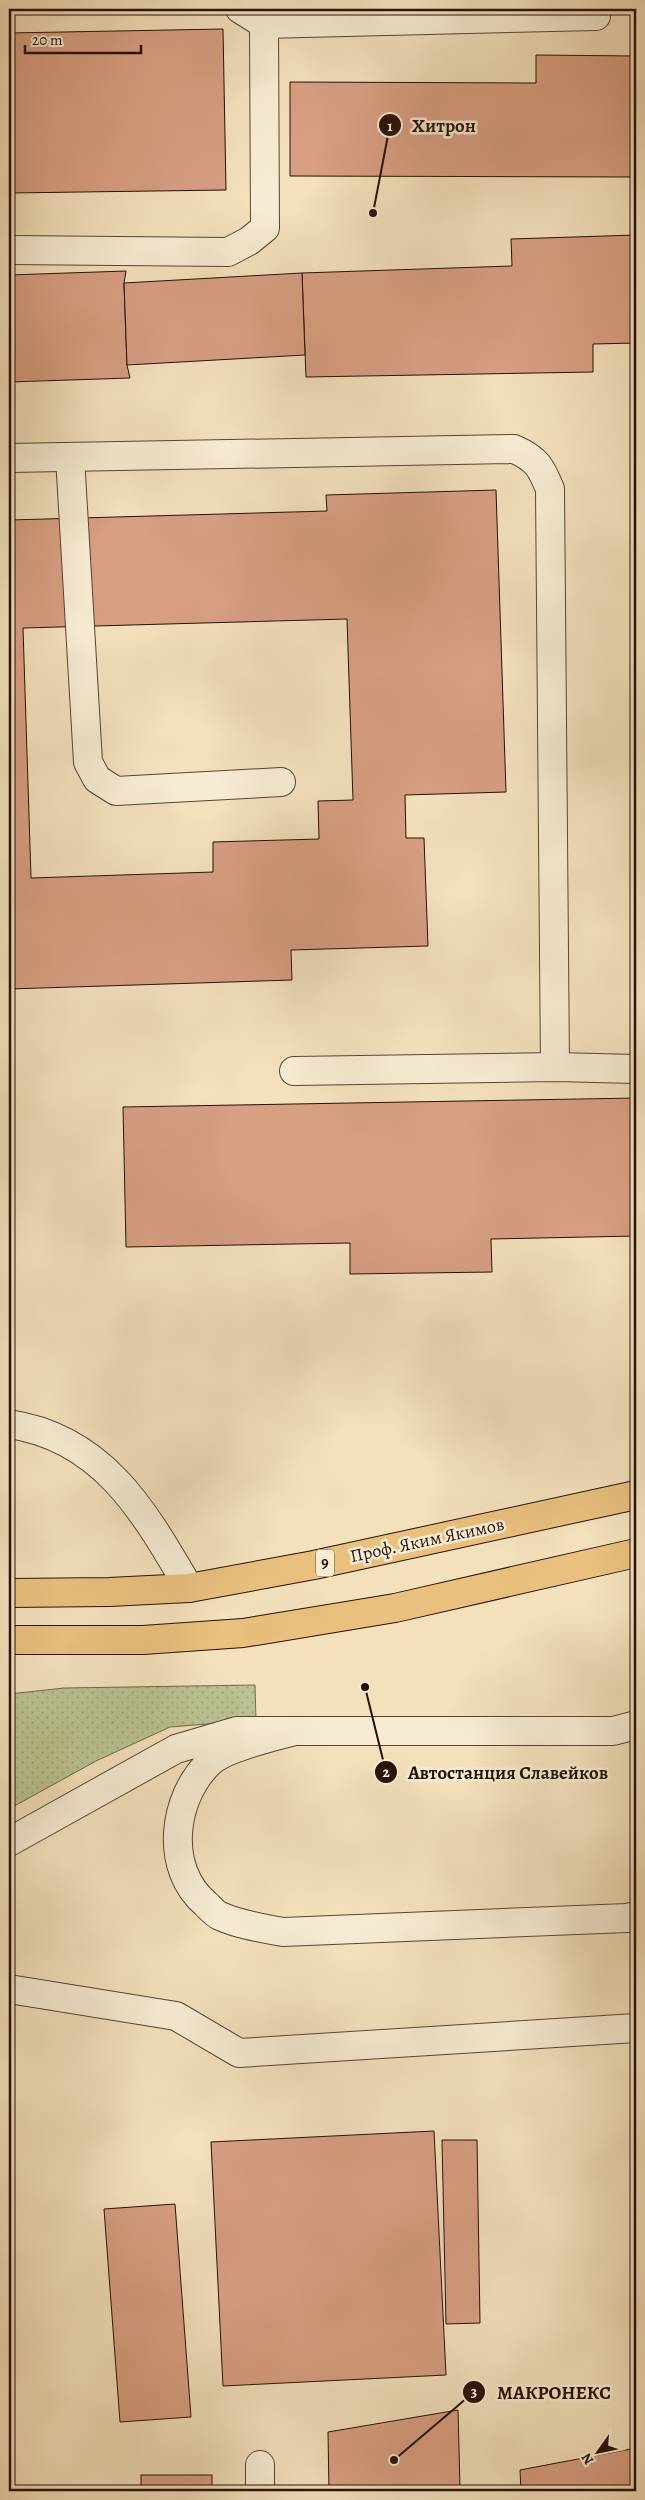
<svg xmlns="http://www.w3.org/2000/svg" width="645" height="2500" font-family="Alegreya,serif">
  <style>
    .grass { fill: url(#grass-dots); stroke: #706a4b }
    .building { fill: #d89f83; stroke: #271005; fill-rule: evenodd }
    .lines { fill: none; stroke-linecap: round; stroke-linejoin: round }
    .minor-casing { stroke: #5a4433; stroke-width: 30 }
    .highway-casing { stroke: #271005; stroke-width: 30 }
    .minor { stroke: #f7ecd3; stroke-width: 28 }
    .highway { stroke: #eac07e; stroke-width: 28 }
    .labels { text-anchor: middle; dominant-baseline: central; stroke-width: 5; stroke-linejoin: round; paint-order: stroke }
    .shield { fill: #f7ecd3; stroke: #655243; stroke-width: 1 }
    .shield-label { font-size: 16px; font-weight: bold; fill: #271005 }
    .street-label { font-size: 18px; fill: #271005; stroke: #f7ecd3 }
    .leader { fill: none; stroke: #271005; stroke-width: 2 }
    .callout-dot { fill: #271005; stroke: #f7ecd3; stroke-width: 2 }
    .mark-label { font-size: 15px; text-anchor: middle; font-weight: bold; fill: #fff }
    .callout-label { font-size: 19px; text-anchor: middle; font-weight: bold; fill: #271005; stroke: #f7ecd3; stroke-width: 5; stroke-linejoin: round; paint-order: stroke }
  </style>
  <defs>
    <pattern id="grass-dots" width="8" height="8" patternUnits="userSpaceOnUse" patternTransform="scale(1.25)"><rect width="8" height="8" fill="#bac391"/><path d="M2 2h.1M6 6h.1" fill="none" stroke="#a0a67c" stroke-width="1.8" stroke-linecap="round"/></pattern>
  </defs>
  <rect width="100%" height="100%" fill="#f3e1bc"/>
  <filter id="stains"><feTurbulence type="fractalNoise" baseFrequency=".004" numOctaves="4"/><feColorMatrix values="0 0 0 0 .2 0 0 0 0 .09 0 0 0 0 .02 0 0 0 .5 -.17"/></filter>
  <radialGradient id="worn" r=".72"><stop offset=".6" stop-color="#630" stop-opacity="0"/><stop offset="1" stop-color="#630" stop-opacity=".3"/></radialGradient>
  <polygon class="grass" points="255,1685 256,1720 170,1727 96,1761 9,1809 9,1694 64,1688"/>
  <g class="building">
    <polygon points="223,29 226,190 9,193 9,33"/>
    <polygon points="536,55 636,56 636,177 290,176 290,82 536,83"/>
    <polygon points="636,235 636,343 593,344 593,372 306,377 302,273 512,266 511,239"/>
    <polygon points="126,271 124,283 127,365 130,378 9,382 9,275"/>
    <polygon points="302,273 305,355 127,365 124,283"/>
    <path d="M496,490l10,302 -101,3 1,43h18l4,108 -137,4 1,30 -283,9v-484l1,15 317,-9 -1,-16zM347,619l6,181 -35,1 1,38 -106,3v30l-182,6 -8,-250z"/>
    <polygon points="636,1098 636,1236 491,1239 492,1272 350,1274 350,1243 126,1247 123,1107"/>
    <polygon points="434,2131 446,2375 223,2386 211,2142"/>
    <polygon points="442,2140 477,2140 480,2323 446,2324"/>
    <polygon points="175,2204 191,2417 120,2422 104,2209"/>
    <polygon points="458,2410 460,2487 386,2489 387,2491 329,2491 328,2432"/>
    <polygon points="636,2448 636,2491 521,2491 520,2470"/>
    <rect x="141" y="2475" width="71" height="16"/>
    <polygon points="460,2487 460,2491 387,2491 386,2489"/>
  </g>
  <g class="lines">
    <defs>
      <g id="minor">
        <polyline points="240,9 264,24 596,16"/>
        <polyline points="9,250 228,252 249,241 265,228 264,24"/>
        <polyline points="70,457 88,762 97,779 116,791 281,782"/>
        <path d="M9,458l505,-9c23,10 27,18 36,40l5,578"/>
        <polyline points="294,1071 555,1067 636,1069"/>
        <path d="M9,1424c95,14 136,89 180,164"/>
        <path d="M295,1731c-20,5 -70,17 -85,31 -38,36 -46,107 -4,142 4,4 9,10 14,12 20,9 42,12 63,16l344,-14 9,-2"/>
        <polyline points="9,1842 176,1749 237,1731 613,1731 636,1725"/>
        <polyline points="9,1989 176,2016 239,2053 636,2028"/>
        <polyline points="260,2465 260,2491"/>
      </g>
      <g id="highway">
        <polyline points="9,1593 109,1592 189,1588 314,1565 636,1495"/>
        <polyline points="9,1640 143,1640 243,1633 395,1608 636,1553"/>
      </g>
    </defs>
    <use href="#minor" class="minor-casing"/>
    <use href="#highway" class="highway-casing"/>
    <use href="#minor" class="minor"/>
    <use href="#highway" class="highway"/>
  </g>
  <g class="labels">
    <rect class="shield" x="316" y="1549.5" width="18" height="27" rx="4"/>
    <g class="shield-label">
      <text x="325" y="1563">9</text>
    </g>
    <g class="street-label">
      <text transform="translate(427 1540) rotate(-12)">Проф. Яким Якимов</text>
    </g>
  </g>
  <path class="leader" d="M373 213L390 125M365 1687L386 1772M394 2460L474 2392"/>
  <g class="callout-dot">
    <circle cx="373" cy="213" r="5"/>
    <circle cx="365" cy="1687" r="5"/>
    <circle cx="394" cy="2460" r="5"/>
    <circle cx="390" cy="125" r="12"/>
    <circle cx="386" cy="1772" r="12"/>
    <circle cx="474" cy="2392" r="12"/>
  </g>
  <g class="mark-label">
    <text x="390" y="131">1</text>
    <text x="386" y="1777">2</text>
    <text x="474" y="2397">3</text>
  </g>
  <g class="callout-label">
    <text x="444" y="132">Хитрон</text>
    <text x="508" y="1779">Автостанция Славейков</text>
    <text x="554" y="2399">МАКРОНЕКС</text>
  </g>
  <rect width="645" height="2500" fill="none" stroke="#f3e1bc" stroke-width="30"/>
  <rect x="10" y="10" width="625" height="2480" fill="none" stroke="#271005" stroke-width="2.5"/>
  <rect x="15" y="15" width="615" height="2470" fill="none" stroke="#271005"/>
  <g transform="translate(598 2452) rotate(237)" stroke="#f7ecd3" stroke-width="4" paint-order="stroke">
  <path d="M0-4L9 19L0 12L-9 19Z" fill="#271005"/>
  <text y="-8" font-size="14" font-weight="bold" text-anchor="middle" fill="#271005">N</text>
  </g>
  <path d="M25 45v8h116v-8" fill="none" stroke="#271005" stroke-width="2.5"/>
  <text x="32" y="45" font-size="15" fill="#271005" stroke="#f7ecd3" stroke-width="4" paint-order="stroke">20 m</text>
  <rect width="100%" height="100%" filter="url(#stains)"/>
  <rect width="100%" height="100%" fill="url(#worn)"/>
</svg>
